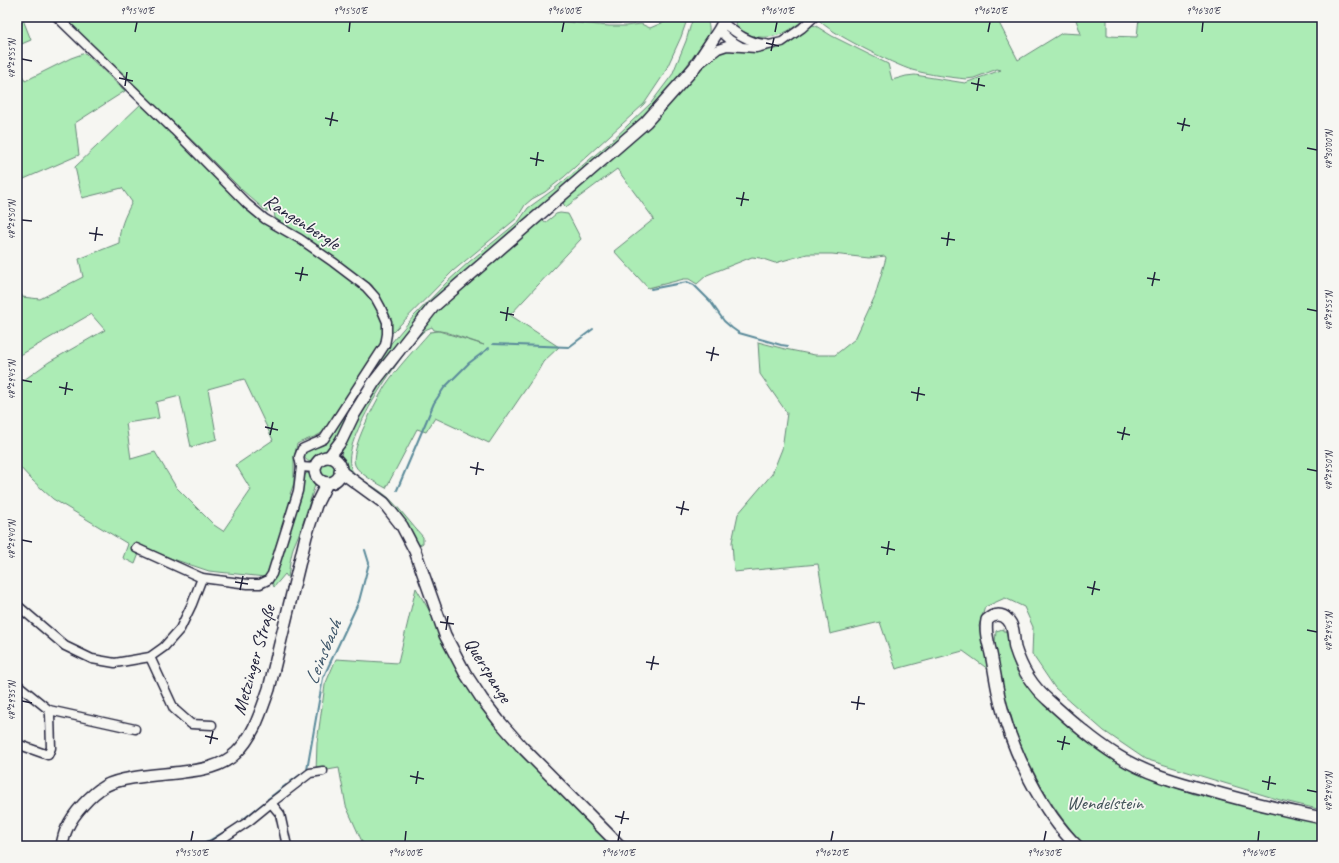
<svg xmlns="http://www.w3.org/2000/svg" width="1339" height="863" font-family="Caveat,sans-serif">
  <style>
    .green { fill: #acecb5; stroke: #678778; fill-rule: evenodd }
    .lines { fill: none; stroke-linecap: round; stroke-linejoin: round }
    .stream { stroke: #5a8a9a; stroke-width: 2 }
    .minor-casing { stroke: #22223b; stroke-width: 11 }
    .major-casing { stroke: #22223b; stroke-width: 14 }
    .minor { stroke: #f6f6f2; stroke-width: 8 }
    .major { stroke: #f6f6f2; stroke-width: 11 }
    .ticks { fill: none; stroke: #22223b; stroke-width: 1.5 }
    .labels { text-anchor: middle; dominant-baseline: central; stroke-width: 3.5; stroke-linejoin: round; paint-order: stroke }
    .street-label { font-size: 19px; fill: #22223b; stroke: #f6f6f2 }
    .park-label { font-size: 19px; fill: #44545a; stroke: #f6f6f2 }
    .water-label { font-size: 20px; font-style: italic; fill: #3e566a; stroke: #f6f6f2 }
    .neatline { fill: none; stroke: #22223b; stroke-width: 1.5 }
    .ticks-label { font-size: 10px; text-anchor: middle; fill: #22223b }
  </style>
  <rect width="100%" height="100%" fill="#f6f6f2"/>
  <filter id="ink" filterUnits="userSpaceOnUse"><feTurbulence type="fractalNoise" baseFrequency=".025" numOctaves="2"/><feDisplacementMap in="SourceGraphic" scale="8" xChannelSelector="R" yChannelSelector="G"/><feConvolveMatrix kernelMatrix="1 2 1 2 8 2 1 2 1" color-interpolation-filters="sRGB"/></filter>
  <g filter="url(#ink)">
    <g class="green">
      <polygon points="17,17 22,17 31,40 17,46"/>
      <path d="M63,17h578c-6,2 -12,5 -18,6 -30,3 -60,-7 -90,-4v2h24l52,5h16l16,-2 9,4 26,-11h12l-7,20 -17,37 -20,30 -80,73 -19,15 -13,7 -7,6 -8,13 -64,53 -62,63 -3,-23 -16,-26 -97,-67 -1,-7h-8l-24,-21 -41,-41z"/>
      <path d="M693,17c14,0 17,4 16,17l-33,47 -25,28 -38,36 -184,163 -31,35 -33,46 -30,53 -9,12 -8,3 -5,5c-6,0 -9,-3 -9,-9l1,-2 22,-12 65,-97 22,-26 33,-34 22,-20 50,-41 9,-13 25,-18 54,-45 44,-42 21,-28 14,-34z"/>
      <path d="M737,17h69c-19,19 -40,26 -66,15l-4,-7z"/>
      <path d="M820,17h176l22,43 44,-27 19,1 -6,-17h32v19l30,1 2,-20h183v793l-42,-10 -135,-41 -41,-28 -49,-43 -23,-34 1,-27 -9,-20 -19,-9 -20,9 -6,19 9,43 -25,-18 -67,18 -16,-47 -50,12 -12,-70 -84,8 -2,-30 6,-28 34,-40 10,-25 5,-36 -27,-39 -2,-32 27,7 30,6h20l20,-16 20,-43 11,-38 -1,-2 -16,2 -37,-4h-25l-32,9 -15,-5 -8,-1 -45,18 -10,9 -8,-5h-5l-36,9 -34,-37 40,-32 -37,-50 -51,38 -2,-2 -2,-6c37,-31 75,-62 109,-97 11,-10 21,-22 31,-34 5,-5 10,-13 17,-17 10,-4 21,0 30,0 27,1 44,-9 63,-26l4,1 16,10 56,28 4,16 14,-4 9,-1 50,8 36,-13 -4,-1 -23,9 -8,1c-17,-2 -36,-4 -54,-9 -17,-5 -84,-38 -93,-50z"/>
      <polygon points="85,53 125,91 75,123 79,155 17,182 17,65 25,81 71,58"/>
      <path d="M142,103l118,116 38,23 46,32 19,15 12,16 9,20 -2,19 -59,88c-8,6 -17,7 -26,12l-3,14v25l-4,11 2,1v2l-23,74 -4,6 -56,-6 -39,-13 -28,-12 -7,18 -12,-6 5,-14 -75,-45 -21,-19 -15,-16v-79l32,-23 56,-32 -14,-16 -74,43v-63l5,1v2l18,2 43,-22 -4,-18 40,-16c0,-15 6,-27 13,-41l-10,-14 -40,10 -7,-31zM244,379l29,61 -37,25 15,25 -28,41 -9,-6 -38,-38 -21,-35 -24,7 -5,-36 33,-5 -3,-16 24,-6 11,51 26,-8 -9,-50z"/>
      <path d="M560,213l8,1 13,25 -71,76 49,32 -16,15 -5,9 -49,72 -54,-25 -9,14 -9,-3 -31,59c-8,-4 -28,-15 -31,-23 -6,-15 22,-65 30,-79 12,-18 31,-38 45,-54l9,-1 45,14 -38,-13 -12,-2 -2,-3c-2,1 -6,2 -8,4 -20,18 -85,111 -73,137 2,6 10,10 15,14 8,5 16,10 23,16 12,12 22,26 34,39v6l-3,2 -4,-2 -14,-27 -11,-11 -48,-38c-3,-8 -2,-13 0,-20l37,-67 59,-73 101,-88 6,3 10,-8z"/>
      <circle cx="328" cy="470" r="8"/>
      <path d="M307,473l6,1 2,6v5l-14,44 -8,19 -3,14 -2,16 -3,-4 -11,13 -2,-5 11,-32 17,-54c6,-7 -1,-17 7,-23z"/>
      <polygon points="416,588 436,622 455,664 614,846 364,846 346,806 339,768 316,772 317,743 325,685 336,659 398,663"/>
      <path d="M1003,629v2h3c3,13 9,49 22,53l87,77 37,18 42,15 128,30v22h-237c-38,-41 -63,-90 -79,-143 -7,-24 -13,-48 -10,-72z"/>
    </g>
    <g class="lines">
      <g class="stream">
        <polyline points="820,20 822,17"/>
        <polyline points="651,289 687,282 694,285 710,301 724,321 732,328 739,333 781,345 788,346"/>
        <polyline points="493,344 569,347 593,329"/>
        <polyline points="397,490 434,403 444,388 469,363 489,348"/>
        <polyline points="290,782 307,770 323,678 359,601 369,563 365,550"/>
        <polyline points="268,799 286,785"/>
        <polyline points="200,846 236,825 264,803"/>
      </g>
      <defs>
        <g id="minor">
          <path d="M57,17l117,113 73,74 18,15 35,20 33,23 33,25 9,10 6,11 6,14v12l-2,11 -61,94c-8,4 -15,6 -22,10l-3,8 2,10 -3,24 -26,83 -4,6 -8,4h-12l-46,-6 -66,-30"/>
          <path d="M723,23c13,10 26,20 43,21"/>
          <polyline points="719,30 730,40 740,46"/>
          <polyline points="699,64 718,49 727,46 756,48 782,42 802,28 814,17"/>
          <polyline points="301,467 315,468"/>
          <polyline points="17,605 65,646 92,659 115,663 150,657 164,647 180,629 192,604 202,578"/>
          <polyline points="150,657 174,709 191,724 212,725"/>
          <polyline points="17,684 49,710 135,729"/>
          <polyline points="17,744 48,755 51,748 50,715 49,710"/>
          <polyline points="271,803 280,814 287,846"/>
          <polyline points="211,846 249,821 271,803 310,773 323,771"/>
        </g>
        <g id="major">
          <polyline points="329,457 341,441 353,416 374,382 433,307 646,122 694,68 719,30 726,17"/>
          <circle cx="328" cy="470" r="13"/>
          <polyline points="340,471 384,503 402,526 415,551 445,635 465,673 482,699 499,721 521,746 620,846"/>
          <path d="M62,846c1,-6 2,-12 5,-18 6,-14 24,-34 38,-42 19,-10 56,-11 78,-14 18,-2 39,-5 53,-19 18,-17 25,-42 33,-64l37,-153 10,-31 11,-22"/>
          <path d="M1077,846c-36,-35 -64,-94 -76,-141 -4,-15 -6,-31 -9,-46 -2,-13 -8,-25 -5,-39 6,-6 15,-7 21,0 7,7 5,19 7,28 6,19 17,38 32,51 22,20 45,41 71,57 27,17 58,26 89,34 38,11 76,20 115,28"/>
        </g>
      </defs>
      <use href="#minor" class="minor-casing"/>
      <use href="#major" class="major-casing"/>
      <use href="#minor" class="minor"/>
      <use href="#major" class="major"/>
    </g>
  </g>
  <path class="ticks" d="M135,32l2,-10M349,32l1,-10M562,32l2,-10M775,32l2,-10M988,32l2,-10M1202,32l1,-10M766,43l13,3M771,51l3,-13M22,59l10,2M119,78l14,3M971,83l14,3M125,86l2,-14M977,91l2,-13M325,118l13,3M1177,123l13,3M330,126l3,-14M1182,131l3,-13M1307,148l10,2M530,158l14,3M536,166l2,-14M736,198l13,2M741,206l3,-14M22,220l10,1M89,233l14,2M941,238l14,2M95,241l2,-14M947,246l2,-14M295,273l13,2M1147,278l13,2M300,281l3,-14M1152,286l3,-14M1307,309l10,2M500,312l14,3M506,321l2,-14M706,352l13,3M711,361l3,-14M22,380l10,2M59,387l14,3M911,392l14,3M65,395l2,-13M917,401l2,-14M265,427l13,3M1117,432l13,3M270,435l3,-13M1122,440l3,-13M470,467l14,3M1307,469l10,2M476,475l2,-13M676,507l13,3M681,515l3,-14M22,540l10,2M881,547l14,3M887,555l2,-14M235,582l13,2M1087,587l13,3M240,590l3,-14M1092,595l3,-14M440,622l14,2M446,630l2,-14M1307,630l10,2M646,662l13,2M651,670l3,-14M22,701l10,2M851,702l14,2M857,710l2,-14M205,736l13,3M1057,741l13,3M210,744l3,-13M1062,750l3,-14M410,776l14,3M1262,781l14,3M416,784l2,-13M1268,790l2,-14M1307,790l10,2M615,816l14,3M621,824l3,-13M191,841l2,-10M405,841l1,-10M618,841l2,-10M831,841l2,-10M1044,841l2,-10M1258,841l1,-10"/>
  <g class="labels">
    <g class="street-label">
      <text transform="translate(302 222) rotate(33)">Rangenbergle</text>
      <text transform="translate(254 660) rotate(-74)">Metzinger Straße</text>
      <text transform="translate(488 670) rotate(58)">Querspange</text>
    </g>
    <g class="park-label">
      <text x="1105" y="803">Wendelstein</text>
    </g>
    <g class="water-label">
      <text transform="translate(323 652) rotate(-68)">Leinsbach</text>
    </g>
  </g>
  <rect width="1339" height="863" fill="none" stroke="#f6f6f2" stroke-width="44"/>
  <rect x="22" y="22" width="1295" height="819" class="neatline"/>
  <g class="ticks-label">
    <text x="137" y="14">9°15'40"E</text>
    <text x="350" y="14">9°15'50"E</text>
    <text x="564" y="14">9°16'00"E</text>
    <text x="777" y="14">9°16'10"E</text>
    <text x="990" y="14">9°16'20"E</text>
    <text x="1203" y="14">9°16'30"E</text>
    <text transform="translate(11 59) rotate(-90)" y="4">48°29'55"N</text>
    <text transform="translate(1328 150) rotate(-90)" y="4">48°30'00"N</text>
    <text transform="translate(11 220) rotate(-90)" y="4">48°29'50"N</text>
    <text transform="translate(1328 311) rotate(-90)" y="4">48°29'55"N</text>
    <text transform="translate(11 380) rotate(-90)" y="4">48°29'45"N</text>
    <text transform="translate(1328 471) rotate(-90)" y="4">48°29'50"N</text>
    <text transform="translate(11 540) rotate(-90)" y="4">48°29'40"N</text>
    <text transform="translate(1328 632) rotate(-90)" y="4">48°29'45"N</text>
    <text transform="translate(11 701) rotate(-90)" y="4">48°29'35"N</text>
    <text transform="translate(1328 792) rotate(-90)" y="4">48°29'40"N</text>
    <text x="191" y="856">9°15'50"E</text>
    <text x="405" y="856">9°16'00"E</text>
    <text x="618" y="856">9°16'10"E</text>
    <text x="831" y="856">9°16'20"E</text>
    <text x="1044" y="856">9°16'30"E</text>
    <text x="1258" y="856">9°16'40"E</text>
  </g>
</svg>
